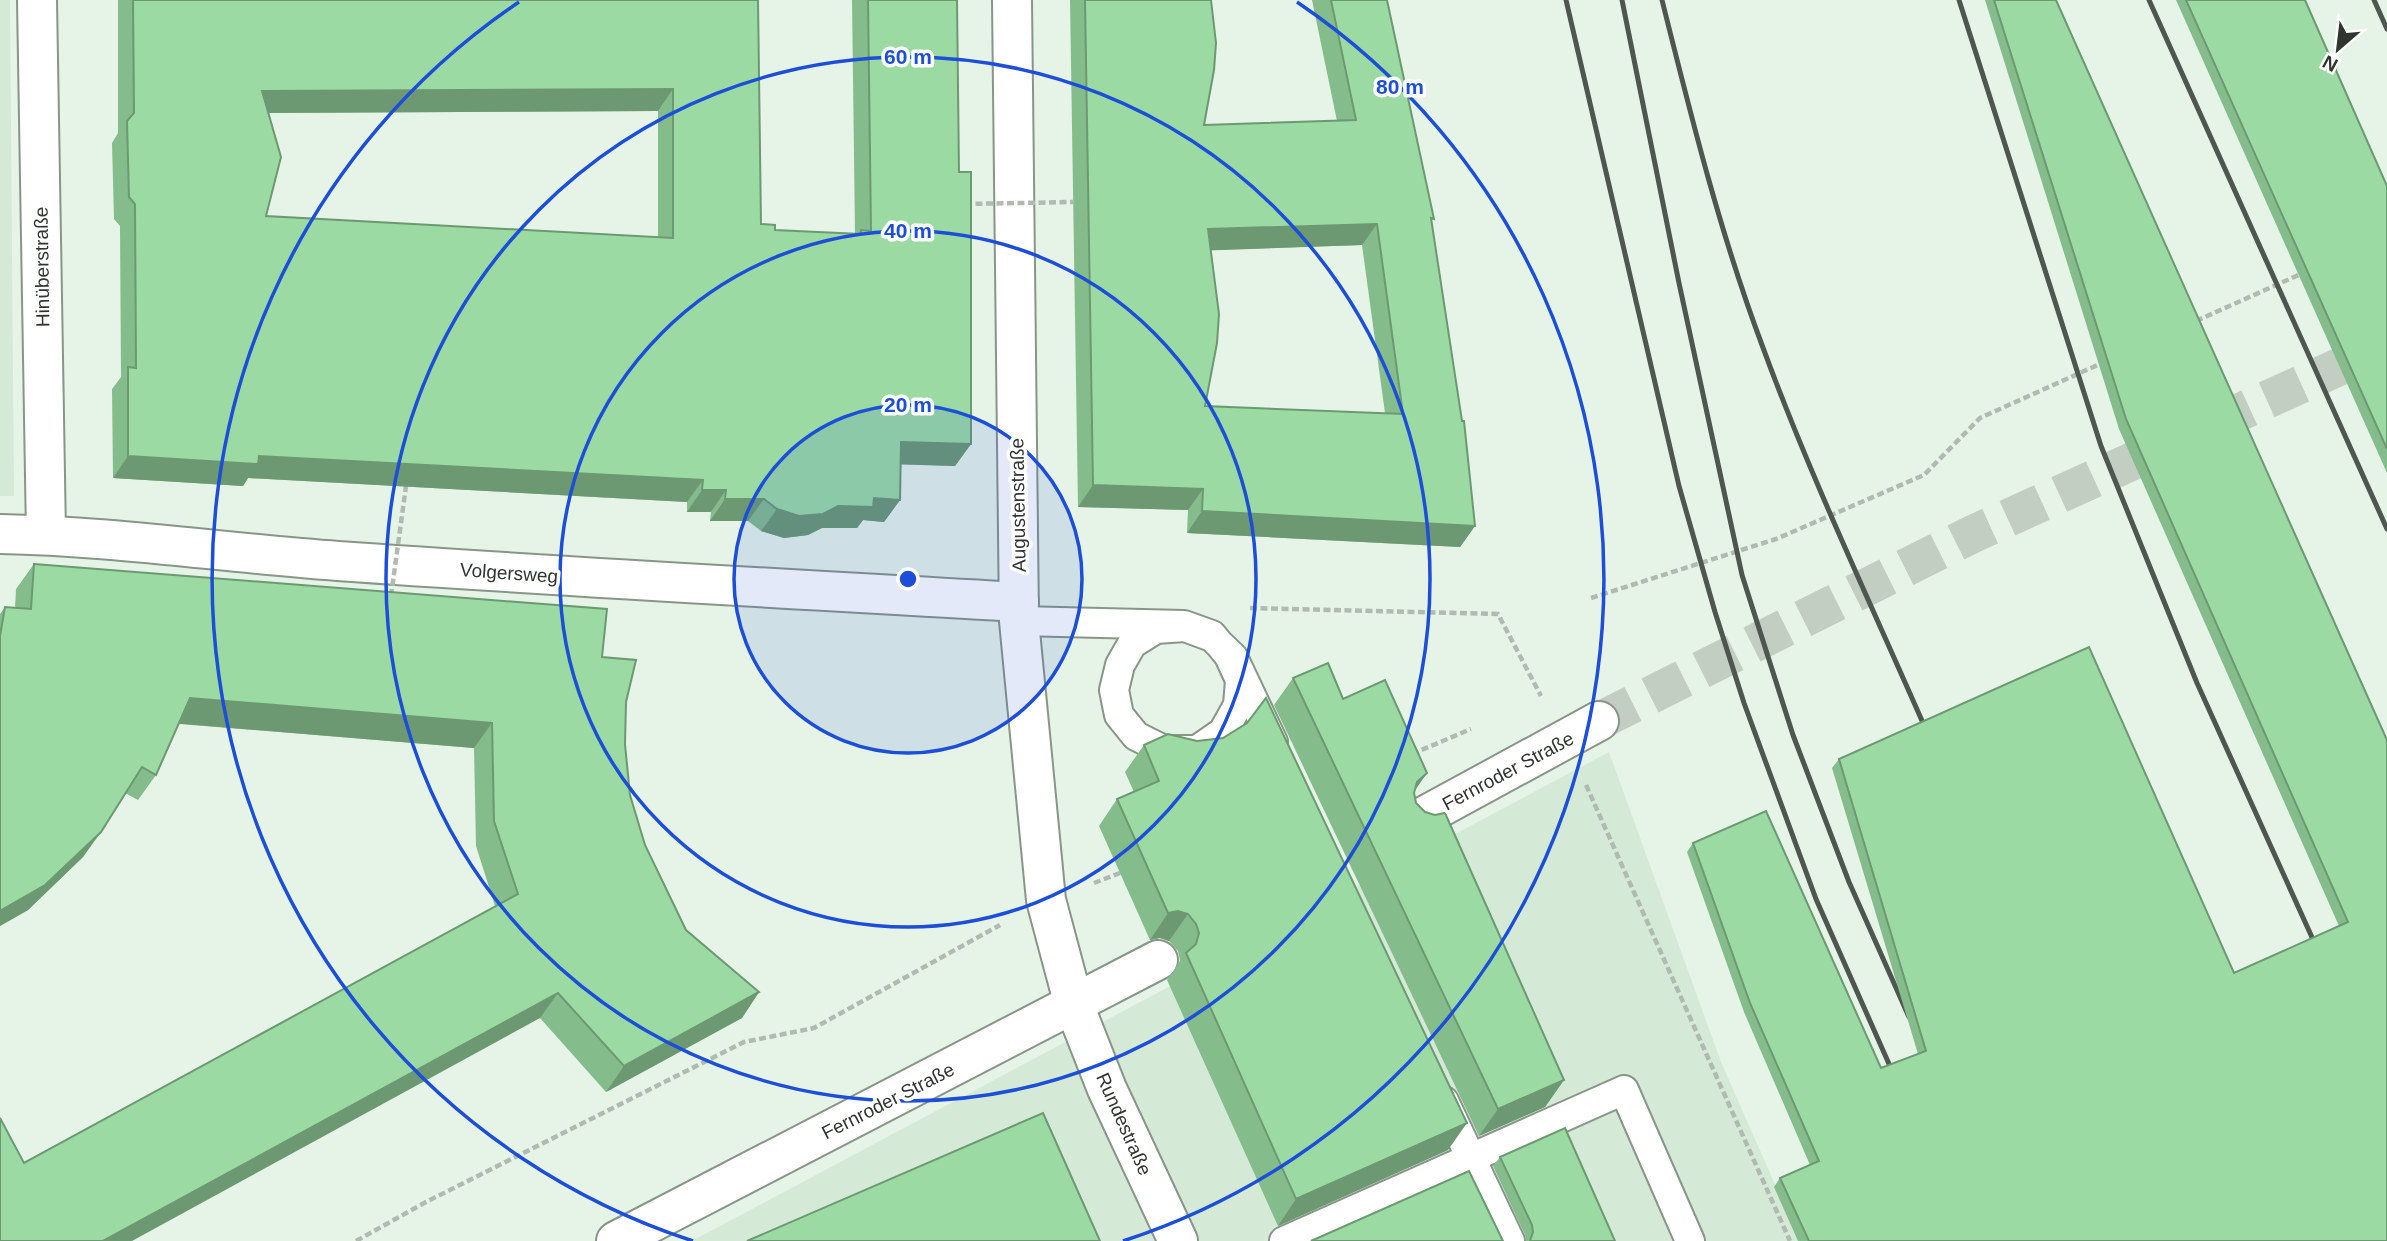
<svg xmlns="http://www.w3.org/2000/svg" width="2387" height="1241" font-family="Helvetica,sans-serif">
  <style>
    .built { fill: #d5e9d7 }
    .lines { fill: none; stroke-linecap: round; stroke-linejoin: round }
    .tertiary-tunnel { stroke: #c2cec2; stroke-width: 38; stroke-dasharray: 38 19; stroke-linecap: butt }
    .service-casing { stroke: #889589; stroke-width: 32 }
    .minor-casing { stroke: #889589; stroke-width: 42 }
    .tertiary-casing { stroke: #889589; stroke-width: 42 }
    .path { stroke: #afbbb0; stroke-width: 4.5; stroke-dasharray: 7 3.5; stroke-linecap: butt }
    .service { stroke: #fff; stroke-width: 28 }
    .minor { stroke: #fff; stroke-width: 38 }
    .tertiary { stroke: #fff; stroke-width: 38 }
    .rail { stroke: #4f564f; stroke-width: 5 }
    .path-bridge { stroke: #afbbb0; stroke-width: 4.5; stroke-dasharray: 7 3.5; stroke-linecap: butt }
    .wall { fill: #85bc8c; fill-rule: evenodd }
    .shaded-wall { fill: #6c9972 }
    .building { fill: #9bdba3; stroke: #6c9972; stroke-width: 2; fill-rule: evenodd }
    .ring { fill: none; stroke: #1d4ed8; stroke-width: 3.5 }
    .labels { text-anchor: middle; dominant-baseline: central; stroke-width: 7; stroke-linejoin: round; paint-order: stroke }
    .street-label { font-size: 19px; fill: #303530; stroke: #fff }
    .centre { fill: #1d4ed8; stroke: #fff; stroke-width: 3.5 }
    .ring-label { font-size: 21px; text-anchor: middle; font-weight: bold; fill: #1d4ed8; stroke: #fff; stroke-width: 7; stroke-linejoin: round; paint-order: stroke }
  </style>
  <rect width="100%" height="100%" fill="#e6f4e7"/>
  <g class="built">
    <polygon points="0,0 10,0 14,496 0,496"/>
    <polygon points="1609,752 1721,1062 1800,1241 692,1241"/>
  </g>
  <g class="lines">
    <polyline class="tertiary-tunnel" points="1599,721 1975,533 2387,345"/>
    <defs>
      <g id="service">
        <polyline points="1019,621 1184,625 1212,635 1229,656 1240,680 1238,705 1223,732 1197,750 1164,750 1136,736 1119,715 1114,690 1120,665 1132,644 1156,629 1185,627 1212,637 1233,657 1273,742"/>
        <polyline points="1444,1101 1510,1241"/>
        <polyline points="1284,1241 1624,1090 1690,1241"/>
      </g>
      <g id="minor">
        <polyline points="37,0 46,535"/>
        <polyline points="1012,0 1019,621 1046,900 1074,1005 1107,1089 1178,1241"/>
        <path d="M0,534c113,2 225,19 338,27 227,16 454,28 681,41"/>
      </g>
      <g id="tertiary">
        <polyline points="1417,820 1599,721"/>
        <polyline points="616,1241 1158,960"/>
      </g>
    </defs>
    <use href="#service" class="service-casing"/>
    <use href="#minor" class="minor-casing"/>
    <use href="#tertiary" class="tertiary-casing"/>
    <g class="path">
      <polyline points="2196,321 2303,273"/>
      <polyline points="1591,598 1776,539 1924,475 1980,418 2102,363"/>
      <polyline points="1250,608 1498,614 1541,696"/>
      <polyline points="1412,754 1471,729"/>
      <polyline points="1586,785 1790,1241"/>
      <polyline points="1094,883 1120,873"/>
      <polyline points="356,1241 426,1202 744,1042 814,1028 1000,925"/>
    </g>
    <use href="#service" class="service"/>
    <use href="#minor" class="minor"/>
    <use href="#tertiary" class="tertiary"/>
    <g class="rail">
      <polyline points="1566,0 1679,486 1715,612 1744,703 1816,899 1897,1082"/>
      <polyline points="1622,0 1679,283 1742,575 1793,735 1849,882 1909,1017"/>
      <path d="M1662,0c29,116 58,233 100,345 49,134 111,263 168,394"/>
      <polyline points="1959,0 2101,446 2197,683 2320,955"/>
      <polyline points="2149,0 2387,529"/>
      <polyline points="2374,0 2387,29"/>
    </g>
    <g class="path-bridge">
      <polyline points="965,204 1073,202"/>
      <polyline points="391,596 406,486"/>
    </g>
  </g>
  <g class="wall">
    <path d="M118,0h640l3,224 14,6 80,4 -3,-234h105l2,172 12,272 -16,22 -54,-2 -1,36 -16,22 -21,-2 -6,8h-35l-14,7 -24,3 -23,-7 -13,-10h-38l1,-9h-24v-10l-439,-24 -5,8 -130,-8 -1,-89 9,-12 -1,-151 -6,-7 -2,-76 6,-10zM658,111v126l-392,-21 2,-103z"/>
    <path d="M1070,0h141l-7,125 133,-4 -25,-121h75l45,222 43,304 -15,21 -273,-14 1,-23 -110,-3zM1362,245l23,168 -180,-7 6,-156z"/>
    <polygon points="1985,0 2056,0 2387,740 2387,1241 1798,1241 1774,1187 1780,1178 1810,1165 1744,1012 1687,852 1693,843 1881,1068 1918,1054 1832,768 1839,759 2234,973 2339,926 2119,429"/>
    <polygon points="2176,0 2305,0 2387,186 2387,473"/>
    <polygon points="34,564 602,657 626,702 625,744 630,795 645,845 686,930 759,992 742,1018 606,1092 540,1018 24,1163 495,906 476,846 474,748 179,724 156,775 138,800 125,793 83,857 28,910 0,926 0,614 5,607 15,608 16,589"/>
    <polygon points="1293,678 1343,699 1427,773 1415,790 1414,793 1416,803 1564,1080 1545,1107 1479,1136 1274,705"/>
    <polygon points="1144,745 1448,1150 1278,1226 1167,980 1179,963 1180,960 1178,951 1169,941 1160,938 1150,940 1099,826 1117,799 1134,792 1125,772"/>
    <polygon points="1500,1157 1615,1241 1526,1241 1525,1235 1493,1166"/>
  </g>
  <g class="shaded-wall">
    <polygon points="673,89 658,111 247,113 262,91"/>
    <polygon points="1377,224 1362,245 1193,251 1208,229"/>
    <polygon points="901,442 971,444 955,466 886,464"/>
    <polygon points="128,456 259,456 703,480 687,502 248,478 243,486 113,478"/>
    <polygon points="1093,485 1203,489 1188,510 1078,507"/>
    <polygon points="702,490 726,490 711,512 687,512"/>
    <polygon points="874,498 900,500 884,522 863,520 857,528 822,528 808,535 784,538 761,531 777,509 838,506"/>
    <polygon points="725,499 764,499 748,521 710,521"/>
    <polygon points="1202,511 1475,526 1460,547 1187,533"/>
    <polygon points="190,698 492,723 474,748 172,723"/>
    <polygon points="1427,773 1408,800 1417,782"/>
    <polygon points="101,832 83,857 28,910 0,926 0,911"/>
    <polygon points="1178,911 1188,914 1169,941 1160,938 1150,940 1168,913"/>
    <polygon points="759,992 742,1018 606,1092 624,1066"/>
    <polygon points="558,993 540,1018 132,1241 103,1241"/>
    <polygon points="1564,1080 1545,1107 1479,1136 1498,1109"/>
    <polygon points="1467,1123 1448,1150 1278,1226 1296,1199"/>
  </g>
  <g class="building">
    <path d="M133,0h625l3,224 14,1v5l86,4v-4l10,1 -3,-231h89l2,172h12v272l-70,-2 -1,58 -26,-2 -1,9 -35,-1 -15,8 -24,2 -22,-7 -13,-10h-39l1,-9h-24l1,-10 -444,-24 -1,8 -130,-8v-89l8,1 -1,-164 -6,-7 -2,-76 7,-8zM673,89v149l-407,-22 15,-59 -19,-66z"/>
    <path d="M1085,0h126l5,43 -2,27 -10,55 152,-5 -25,-120h56l47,219 -3,-1 31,203h2l11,105 -273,-15 1,-22 -110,-4zM1377,224l26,190 -198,-8 12,-63 2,-29 -11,-85z"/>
    <polygon points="1994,0 2056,0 2387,740 2387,1241 1809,1241 1780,1178 1819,1161 1750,1003 1693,843 1766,811 1881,1068 1926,1051 1839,759 2089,647 2234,973 2348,922 2126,419"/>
    <polygon points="2186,0 2305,0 2387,186 2387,449"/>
    <polygon points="34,564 607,609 602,657 636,660 626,702 625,744 630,795 645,845 686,930 759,992 624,1066 558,993 103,1241 0,1241 0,1118 24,1163 518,894 494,821 492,723 190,698 156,775 142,767 101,832 45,885 0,911 0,636 5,607 31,609"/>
    <polygon points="1328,663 1343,699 1385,680 1427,773 1417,782 1414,793 1416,803 1425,812 1435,815 1445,813 1564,1080 1498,1109 1293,678"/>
    <polygon points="1266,698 1467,1123 1296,1199 1186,953 1196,944 1199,933 1196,924 1188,914 1178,911 1168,913 1117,799 1159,781 1144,745 1168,734 1197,741 1223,738 1247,723"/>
    <polygon points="1043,1113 1100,1241 747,1241"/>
    <polygon points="1565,1128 1615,1241 1530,1241 1533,1232 1532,1225 1500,1157"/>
    <polygon points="1469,1171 1503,1241 1311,1241"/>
  </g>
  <circle cx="908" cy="579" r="174" fill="#1d4ed8" fill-opacity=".12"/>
  <g class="ring">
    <circle cx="908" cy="579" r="174"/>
    <circle cx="908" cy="579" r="348"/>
    <circle cx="908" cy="579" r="522"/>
    <path d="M693 1241A696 696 0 0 1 519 2M1297 2A696 696 0 0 1 1123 1241"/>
  </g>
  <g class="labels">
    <g class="street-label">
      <text transform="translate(42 267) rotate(-91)">Hinüberstraße</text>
      <text transform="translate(1018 505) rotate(-91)">Augustenstraße</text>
      <text transform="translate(509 573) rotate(4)">Volgersweg</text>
      <text transform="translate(1508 771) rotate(-28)">Fernroder Straße</text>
      <text transform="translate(888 1101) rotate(-27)">Fernroder Straße</text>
      <text transform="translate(1124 1124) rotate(66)">Rundestraße</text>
    </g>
  </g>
  <circle cx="908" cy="579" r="10" class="centre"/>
  <g class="ring-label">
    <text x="908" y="64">60 m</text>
    <text x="1400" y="94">80 m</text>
    <text x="908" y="238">40 m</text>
    <text x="908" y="412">20 m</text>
  </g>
  <g transform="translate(2338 49) rotate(208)" stroke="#ffffff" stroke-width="5" paint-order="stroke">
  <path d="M0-5L12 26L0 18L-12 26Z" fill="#303530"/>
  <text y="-10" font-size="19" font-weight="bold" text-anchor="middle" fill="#303530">N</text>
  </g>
</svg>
